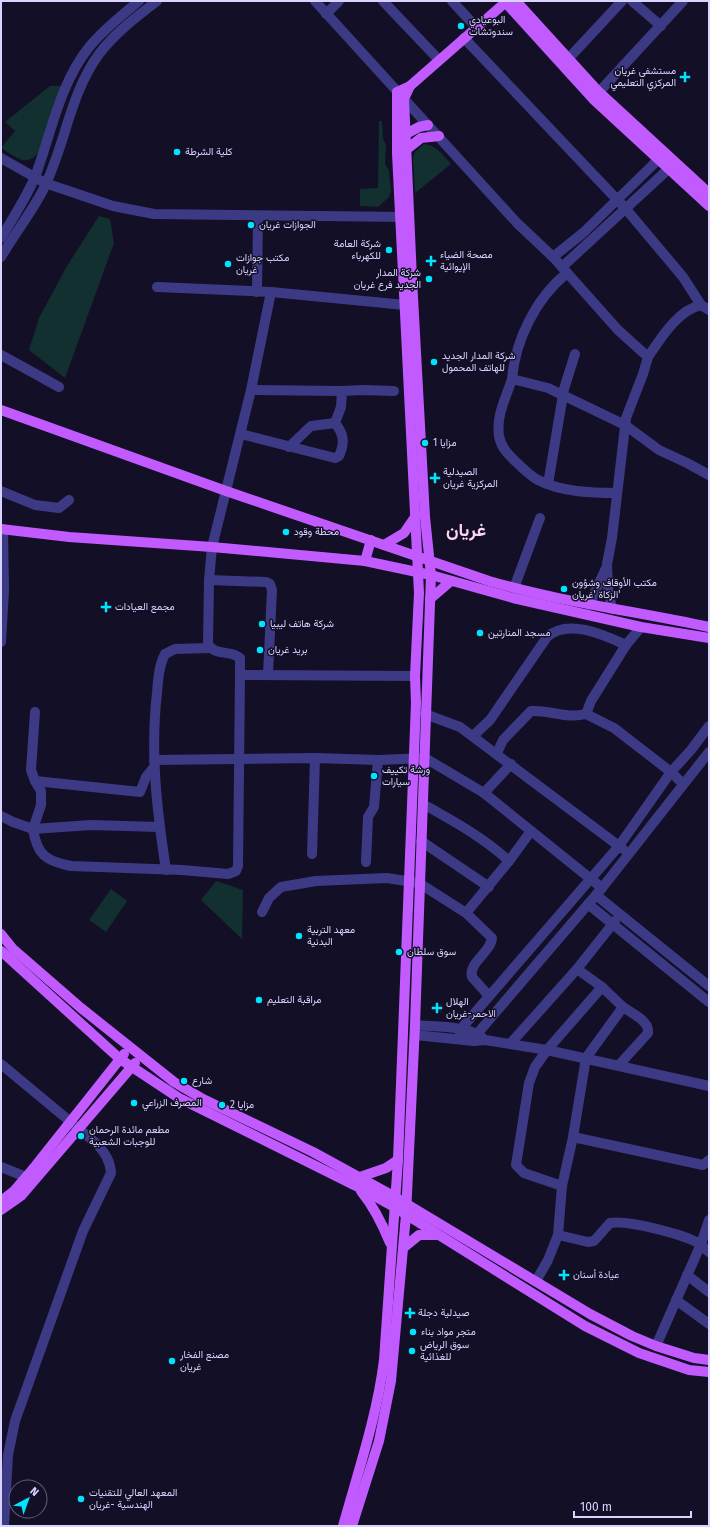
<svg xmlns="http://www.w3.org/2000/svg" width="710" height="1527" font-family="'Fira Sans',Vazirmatn,sans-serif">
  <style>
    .green { fill: #12302f }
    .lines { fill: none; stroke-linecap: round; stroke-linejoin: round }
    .minor { stroke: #3d3a85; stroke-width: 10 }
    .major { stroke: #c25bff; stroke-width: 10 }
    .poi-dot { fill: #00e5ff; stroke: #130f26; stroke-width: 1.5 }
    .labels { text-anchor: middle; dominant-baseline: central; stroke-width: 3; stroke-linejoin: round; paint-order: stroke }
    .poi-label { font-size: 10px; fill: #d9d4ff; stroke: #130f26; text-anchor: start }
    .town-label { font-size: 18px; font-weight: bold; fill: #ffd6f0; stroke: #130f26 }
  </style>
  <rect width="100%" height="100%" fill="#130f26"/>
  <g class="green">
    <path d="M50,86h12l-21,63c-14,20 -23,9 -40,-1l14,-17 -10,-9z"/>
    <polygon points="379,121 382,121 383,138 386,145 385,164 389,171 391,191 389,197 378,207 360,206 360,189 378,188"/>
    <path d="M424,144c12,1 19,11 27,20l-36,29 -2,-36 2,-5z"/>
    <polygon points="99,216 110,219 114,243 65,378 29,350 39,318 67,266"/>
    <polygon points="216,881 243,890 242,939 201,900"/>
    <polygon points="111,889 127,901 106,932 89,920"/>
  </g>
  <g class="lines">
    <g class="minor">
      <polyline points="315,1 517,223 553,257 618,330 648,357 643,374 626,418 612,538 607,564 608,588 612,609"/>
      <polyline points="383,1 439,60"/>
      <polyline points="452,1 476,27"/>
      <polyline points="632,1 661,26"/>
      <polyline points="326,14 339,1"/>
      <polyline points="464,38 625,208 683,277 701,305"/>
      <polyline points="568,59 622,1"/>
      <polyline points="599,92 683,1"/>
      <polyline points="1,158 45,183 113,206 154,214 408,217"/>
      <path d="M1,238c12,-20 25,-40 34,-61 16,-43 25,-95 55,-131 14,-17 32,-31 49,-45"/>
      <path d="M1,257c13,-22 29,-43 41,-65 23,-44 27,-97 57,-138 16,-21 37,-37 58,-53"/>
      <polyline points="553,257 583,233 664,154"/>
      <polyline points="562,267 675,163"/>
      <polyline points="157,287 271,292 405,305"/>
      <polyline points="257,292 258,216"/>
      <polyline points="1,355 59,387"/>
      <path d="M648,357c13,-19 30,-47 53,-52l8,5"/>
      <path d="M512,379c3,-38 24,-81 54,-105"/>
      <polyline points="251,390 342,391"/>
      <path d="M241,434l94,24 4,-2c6,-13 5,-22 -4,-33l6,-16 1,-16 21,-1 31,1"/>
      <polyline points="289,447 311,426 335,423"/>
      <polyline points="548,484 564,389 575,354"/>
      <polyline points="1,491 35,505 59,508 69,500"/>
      <path d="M617,493c-25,0 -56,-1 -79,-13 -8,-4 -16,-13 -23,-19 -8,-8 -14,-14 -16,-25 -3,-21 7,-38 13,-57l36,9 77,37 34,25 28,13 22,12"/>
      <polyline points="209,580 266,582 270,584 272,590 268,674"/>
      <polyline points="514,588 540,518"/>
      <polyline points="589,605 606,568"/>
      <polyline points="1,642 4,590 3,529"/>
      <polyline points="626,645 641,627"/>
      <path d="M240,675v-17c-8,-8 -26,-2 -32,-14l1,-64 3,-33 39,-157 20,-98"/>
      <polyline points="425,714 460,727 623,849"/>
      <path d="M473,736l17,-16 57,-83c21,-19 57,-2 79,8l-35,56 -5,13 28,14 57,44 12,12"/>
      <path d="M497,753l6,-13 28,-29c20,-1 34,8 55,3"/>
      <polyline points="154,760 315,758 378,760 425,758 484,793 602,888"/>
      <polyline points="35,781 140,792 146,777 154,767"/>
      <polyline points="484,793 511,764"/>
      <path d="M423,804c30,17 60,33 86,57"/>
      <polyline points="1,816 13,822 33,829 41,805 41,791 35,781 31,770 35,712"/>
      <path d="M159,827l-68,-2 -58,4c4,26 13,32 38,37l111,4 46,4 8,-3 2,-5 2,-191 175,1"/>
      <polyline points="421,841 489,887"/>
      <polyline points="312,854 315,758"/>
      <polyline points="366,862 368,817 374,807 378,760"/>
      <path d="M166,870c-9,-59 -16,-118 -9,-177 1,-13 2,-28 8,-39l10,-5 35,-1"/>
      <polyline points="596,895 709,986"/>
      <polyline points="588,904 709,1002"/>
      <path d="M262,912l7,-14 12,-11 35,-6 71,-3 32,5 47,30 26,25c-1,14 -24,25 -20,39l17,19"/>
      <polyline points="466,913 509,861 531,831"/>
      <polyline points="577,969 615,921"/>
      <path d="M415,1025c20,2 50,0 67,12"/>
      <polyline points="415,1035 474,1041 485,1040 547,1050 709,1086"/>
      <polyline points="460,1039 460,1030 619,846 671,772 691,750 709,726"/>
      <polyline points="474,1041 477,1034 602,888 709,752"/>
      <polyline points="510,1044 577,969 602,987 623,1007 586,1058 573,1137 562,1186 558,1235 548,1260 536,1281"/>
      <path d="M1,1064l95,79c9,10 14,17 15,30l-28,58 -68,190 -7,34 -4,71"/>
      <path d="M619,1065l29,-32c2,-12 -17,-20 -25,-26"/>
      <polyline points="573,1137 703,1165 709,1160"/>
      <polyline points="1,1167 26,1177"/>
      <polyline points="562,1186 524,1173 516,1165 529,1083 535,1067 547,1050 602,987"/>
      <path d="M558,1235l30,7 6,-1 16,-18c18,-3 73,11 90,21 3,2 6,6 9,8"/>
      <polyline points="687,1275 709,1292"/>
      <polyline points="676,1300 709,1324"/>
      <polyline points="656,1346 701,1244 709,1220"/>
    </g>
    <g class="major">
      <polyline points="516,1 599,92 709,193"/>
      <polyline points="505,2 593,99 709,206"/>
      <polyline points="402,136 419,127 428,125"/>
      <polyline points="407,149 421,138 439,136"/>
      <path d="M1,410l225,81 263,90c72,21 146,30 220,46"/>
      <polyline points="1,529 69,537 212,547 365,561 431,575 513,598 641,627 709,638"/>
      <polyline points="384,545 404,533 415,517"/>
      <polyline points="365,561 371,540"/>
      <polyline points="430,599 451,581"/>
      <polyline points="1,934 13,949 81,1008 174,1082 203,1099 313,1152 395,1197 590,1314 632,1336 656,1346 694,1358 709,1360"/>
      <polyline points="1,951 120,1059 179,1098 358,1187 394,1207 585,1326 639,1353 689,1370 709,1372"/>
      <polyline points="360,1177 386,1168 398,1160"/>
      <path d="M361,1191c13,16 21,32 29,52"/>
      <polyline points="1,1201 14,1191 32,1170 124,1054"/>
      <polyline points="1,1210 21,1196 135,1063"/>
      <polyline points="403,1248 419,1235 436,1235"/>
      <path d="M343,1526c15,-54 34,-110 41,-166l14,-200 18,-457 -1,-27 4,-83 -22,-440v-61l13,-6 97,-85"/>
      <polyline points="352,1526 379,1441 391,1381 406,1215 415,1025 431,575 425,517 412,279 404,99 410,86"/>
    </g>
  </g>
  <g class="poi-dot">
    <circle cx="461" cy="26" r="4"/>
    <path d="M683 71h4v4h4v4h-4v4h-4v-4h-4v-4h4z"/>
    <circle cx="177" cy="152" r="4"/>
    <circle cx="251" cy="225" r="4"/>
    <circle cx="389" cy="250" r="4"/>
    <path d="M429 255h4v4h4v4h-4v4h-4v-4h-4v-4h4z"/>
    <circle cx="228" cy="264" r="4"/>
    <circle cx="429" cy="279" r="4"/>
    <circle cx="434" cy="362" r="4"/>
    <circle cx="425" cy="443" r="4"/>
    <path d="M433 472h4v4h4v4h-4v4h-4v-4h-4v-4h4z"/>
    <circle cx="286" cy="532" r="4"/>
    <circle cx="564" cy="589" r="4"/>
    <path d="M104 601h4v4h4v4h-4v4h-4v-4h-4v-4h4z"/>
    <circle cx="262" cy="624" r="4"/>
    <circle cx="480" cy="633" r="4"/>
    <circle cx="260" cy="650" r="4"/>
    <circle cx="374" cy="776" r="4"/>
    <circle cx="299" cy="936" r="4"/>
    <circle cx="399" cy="952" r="4"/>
    <circle cx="259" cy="1000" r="4"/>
    <path d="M435 1002h4v4h4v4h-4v4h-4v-4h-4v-4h4z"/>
    <circle cx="184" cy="1081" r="4"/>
    <circle cx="134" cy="1103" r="4"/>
    <circle cx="222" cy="1105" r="4"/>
    <circle cx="81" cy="1136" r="4"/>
    <path d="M562 1269h4v4h4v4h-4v4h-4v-4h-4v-4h4z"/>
    <path d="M408 1307h4v4h4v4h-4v4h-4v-4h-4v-4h4z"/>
    <circle cx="413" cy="1332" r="4"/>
    <circle cx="412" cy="1351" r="4"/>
    <circle cx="172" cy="1361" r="4"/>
    <circle cx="81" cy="1499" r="4"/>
  </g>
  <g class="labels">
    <g class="poi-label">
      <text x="469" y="20">البوعيادي<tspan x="469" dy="12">سندوتشات</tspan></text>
      <text x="676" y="71" text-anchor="end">مستشفى غريان<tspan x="676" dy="12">المركزي التعليمي</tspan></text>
      <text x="185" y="152">كلية الشرطة</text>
      <text x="259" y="225">الجوازات غريان</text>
      <text x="381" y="244" text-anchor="end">شركة العامة<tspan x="381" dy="12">للكهرباء</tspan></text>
      <text x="440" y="255">مصحة الضياء<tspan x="440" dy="12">الإيوائية</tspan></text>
      <text x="236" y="258">مكتب جوازات<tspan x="236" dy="12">غريان</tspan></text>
      <text x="421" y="273" text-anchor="end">شركة المدار<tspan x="421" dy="12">الجديد فرع غريان</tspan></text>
      <text x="442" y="356">شركة المدار الجديد<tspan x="442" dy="12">للهاتف المحمول</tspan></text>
      <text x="433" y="443">مزايا 1</text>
      <text x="443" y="472">الصيدلية<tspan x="443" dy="12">المركزية غريان</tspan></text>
      <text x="294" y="532">محطة وقود</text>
      <text x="572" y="583">مكتب الأوقاف وشؤون<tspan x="572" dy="12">الزكاة 'غريان'</tspan></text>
      <text x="115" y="607">مجمع العيادات</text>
      <text x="270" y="624">شركة هاتف ليبيا</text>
      <text x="488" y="633">مسجد المنارتين</text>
      <text x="268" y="650">بريد غريان</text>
      <text x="382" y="770">ورشة تكييف<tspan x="382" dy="12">سيارات</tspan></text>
      <text x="307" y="930">معهد التربية<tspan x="307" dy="12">البدنية</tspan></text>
      <text x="407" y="952">سوق سلطان</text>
      <text x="267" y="1000">مراقبة التعليم</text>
      <text x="446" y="1002">الهلال<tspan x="446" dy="12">الاحمر-غريان</tspan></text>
      <text x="192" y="1081">شارع</text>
      <text x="142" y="1103">المصرف الزراعي</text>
      <text x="230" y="1105">مزايا 2</text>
      <text x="89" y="1130">مطعم مائدة الرحمان<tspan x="89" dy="12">للوجبات الشعبية</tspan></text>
      <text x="573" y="1275">عيادة أسنان</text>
      <text x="418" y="1313">صيدلية دجلة</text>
      <text x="421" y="1332">متجر مواد بناء</text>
      <text x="420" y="1345">سوق الرياض<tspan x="420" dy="12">للغذائية</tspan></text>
      <text x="180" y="1355">مصنع الفخار<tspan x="180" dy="12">غريان</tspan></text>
      <text x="89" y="1493">المعهد العالي للتقنيات<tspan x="89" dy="12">الهندسية -غريان</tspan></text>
    </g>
    <g class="town-label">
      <text x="466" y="530">غريان</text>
    </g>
  </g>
  <rect width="710" height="1527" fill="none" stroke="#d9d4ff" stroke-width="4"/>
  <g transform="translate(28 1499) rotate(41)"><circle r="19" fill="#130f26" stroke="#625e7d"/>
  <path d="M0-3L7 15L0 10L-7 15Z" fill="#00e5ff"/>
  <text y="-6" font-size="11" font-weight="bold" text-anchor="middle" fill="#d9d4ff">N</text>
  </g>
  <path d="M574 1511v6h117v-6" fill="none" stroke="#d9d4ff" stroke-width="2"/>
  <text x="580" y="1511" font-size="12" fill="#d9d4ff" stroke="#130f26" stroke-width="3" paint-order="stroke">100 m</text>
</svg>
